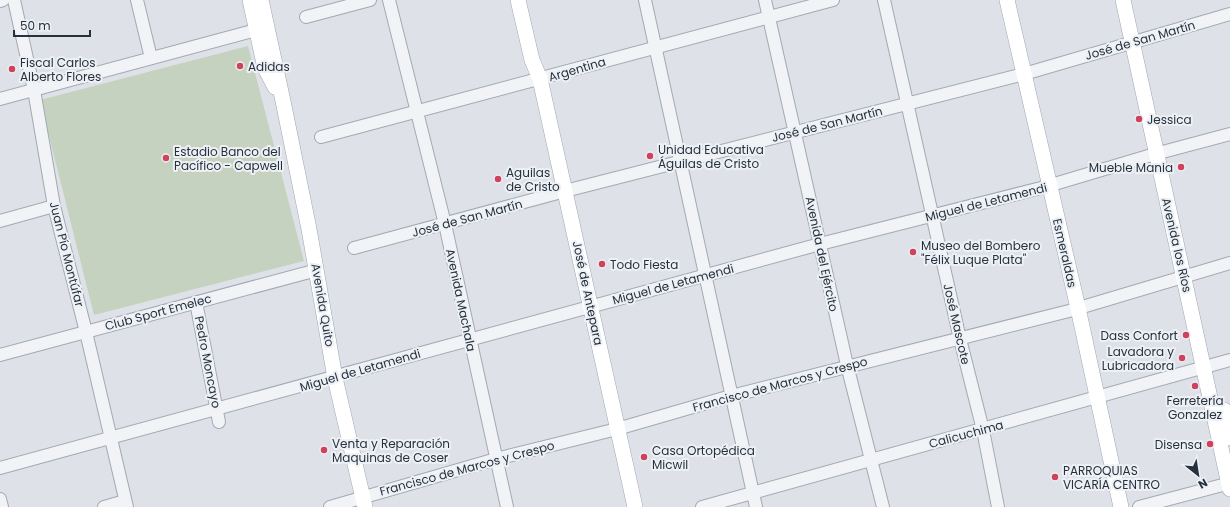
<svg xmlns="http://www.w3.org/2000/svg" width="1230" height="507" font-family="Poppins,sans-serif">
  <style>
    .green { fill: #c5d2bf }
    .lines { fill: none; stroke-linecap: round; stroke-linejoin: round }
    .minor-casing { stroke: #a3a9b2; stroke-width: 14 }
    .major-casing { stroke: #9da7b3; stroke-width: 16 }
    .minor { stroke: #f1f3f6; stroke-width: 12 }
    .major { stroke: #fff; stroke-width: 15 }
    .poi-dot { fill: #ce425d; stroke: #edf1f5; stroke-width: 1.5 }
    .labels { text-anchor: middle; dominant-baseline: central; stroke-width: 4; stroke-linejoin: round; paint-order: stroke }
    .street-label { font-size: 12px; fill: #27313e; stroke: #edf1f5 }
    .poi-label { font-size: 12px; fill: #27313e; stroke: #edf1f5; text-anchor: start }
  </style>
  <rect width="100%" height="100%" fill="#dee2e8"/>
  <polygon class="green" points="248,46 304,261 94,315 40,100"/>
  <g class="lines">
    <defs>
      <g id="minor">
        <polyline points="14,0 34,90 54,206 86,332 127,507"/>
        <polyline points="137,0 151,58"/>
        <polyline points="389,0 445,224 507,507"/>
        <polyline points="645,0 756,507"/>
        <polyline points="765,0 847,365 883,507"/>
        <polyline points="884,0 960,339 983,430 998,507"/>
        <polyline points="0,1 3,0"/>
        <polyline points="306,17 370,0"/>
        <polyline points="0,99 256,30"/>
        <polyline points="321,137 833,0"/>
        <polyline points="0,221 54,206"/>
        <polyline points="354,248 565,191 1024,74 1230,14"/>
        <polyline points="196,302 219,422"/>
        <polyline points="0,355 317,270"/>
        <polyline points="0,468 820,244 1041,188 1155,154 1230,134"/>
        <polyline points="0,499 2,507"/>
        <polyline points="104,507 125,501"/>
        <polyline points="330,507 496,459 617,429 731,396 1069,311 1230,263"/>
        <polyline points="702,507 1230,360"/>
        <polyline points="1139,507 1230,483"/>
      </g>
      <g id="major">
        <polyline points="250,0 265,68 275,87"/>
        <polyline points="261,0 283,101 309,229 335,378 365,507"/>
        <polyline points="518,0 532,60 540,79 635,507"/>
        <polyline points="1007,0 1078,308 1121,507"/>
        <polyline points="1123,0 1230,489"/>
        <polyline points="1224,410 1230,438"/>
      </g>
    </defs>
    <use href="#minor" class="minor-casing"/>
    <use href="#major" class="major-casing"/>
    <use href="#minor" class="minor"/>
    <use href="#major" class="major"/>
  </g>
  <g class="poi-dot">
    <circle cx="240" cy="66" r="4"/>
    <circle cx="12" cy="69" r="4"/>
    <circle cx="1139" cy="119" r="4"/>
    <circle cx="650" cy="156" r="4"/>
    <circle cx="166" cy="158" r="4"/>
    <circle cx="1181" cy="167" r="4"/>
    <circle cx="498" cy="179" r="4"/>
    <circle cx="913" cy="252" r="4"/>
    <circle cx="602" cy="264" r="4"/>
    <circle cx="1186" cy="335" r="4"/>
    <circle cx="1182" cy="358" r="4"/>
    <circle cx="1195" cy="386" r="4"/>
    <circle cx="1210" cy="444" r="4"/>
    <circle cx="324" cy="450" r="4"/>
    <circle cx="644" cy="457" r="4"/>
    <circle cx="1055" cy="477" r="4"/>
  </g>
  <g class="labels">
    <g class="street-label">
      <text transform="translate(1140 40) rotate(-16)">José de San Martín</text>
      <text transform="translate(577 69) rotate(-16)">Argentina</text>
      <text transform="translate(827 124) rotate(-14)">José de San Martín</text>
      <text transform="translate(986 202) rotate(-14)">Miguel de Letamendi</text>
      <text transform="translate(467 218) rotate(-15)">José de San Martín</text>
      <text transform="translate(1177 245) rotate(77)">Avenida los Ríos</text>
      <text transform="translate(1065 253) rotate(77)">Esmeraldas</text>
      <text transform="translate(67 254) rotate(76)">Juan Pío Montúfar</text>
      <text transform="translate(822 254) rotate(78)">Avenida del Ejército</text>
      <text transform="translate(673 284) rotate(-15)">Miguel de Letamendi</text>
      <text transform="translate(588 293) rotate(78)">José de Antepara</text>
      <text transform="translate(461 300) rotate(78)">Avenida Machala</text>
      <text transform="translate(323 305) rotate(80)">Avenida Quito</text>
      <text transform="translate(158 312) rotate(-15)">Club Sport Emelec</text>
      <text transform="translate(957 324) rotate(77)">José Mascote</text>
      <text transform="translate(208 362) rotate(79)">Pedro Moncayo</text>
      <text transform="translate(360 370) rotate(-16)">Miguel de Letamendi</text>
      <text transform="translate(780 384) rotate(-15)">Francisco de Marcos y Crespo</text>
      <text transform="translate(966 434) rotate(-15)">Calicuchima</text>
      <text transform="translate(467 468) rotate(-15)">Francisco de Marcos y Crespo</text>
    </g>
    <g class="poi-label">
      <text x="20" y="62">Fiscal Carlos<tspan x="20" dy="14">Alberto Flores</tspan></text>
      <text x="248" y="66">Adidas</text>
      <text x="1147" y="119">Jessica</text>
      <text x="658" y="149">Unidad Educativa<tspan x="658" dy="14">Águilas de Cristo</tspan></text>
      <text x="174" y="151">Estadio Banco del<tspan x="174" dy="14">Pacífico - Capwell</tspan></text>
      <text x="1173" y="167" text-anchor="end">Mueble Mania</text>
      <text x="506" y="172">Aguilas<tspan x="506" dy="14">de Cristo</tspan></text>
      <text x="921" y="245">Museo del Bombero<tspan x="921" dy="14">"Félix Luque Plata"</tspan></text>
      <text x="610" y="264">Todo Fiesta</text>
      <text x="1178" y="335" text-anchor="end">Dass Confort</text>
      <text x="1174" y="351" text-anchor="end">Lavadora y<tspan x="1174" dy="14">Lubricadora</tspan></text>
      <text x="1195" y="400" text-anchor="middle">Ferretería<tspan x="1195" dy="14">Gonzalez</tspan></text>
      <text x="332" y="443">Venta y Reparación<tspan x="332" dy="14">Maquinas de Coser</tspan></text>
      <text x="1202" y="444" text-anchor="end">Disensa</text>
      <text x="652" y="450">Casa Ortopédica<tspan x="652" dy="14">Micwil</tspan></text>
      <text x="1063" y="470">PARROQUIAS<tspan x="1063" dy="14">VICARÍA CENTRO</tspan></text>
    </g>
  </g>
  <g transform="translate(1198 475) rotate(150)" stroke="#edf1f5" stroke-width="3" paint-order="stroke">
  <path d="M0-3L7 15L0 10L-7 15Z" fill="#27313e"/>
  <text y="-6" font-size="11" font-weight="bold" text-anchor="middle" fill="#27313e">N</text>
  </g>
  <path d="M14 30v6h76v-6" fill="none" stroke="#27313e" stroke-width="2"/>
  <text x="20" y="30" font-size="12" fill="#27313e" stroke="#edf1f5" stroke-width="3" paint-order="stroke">50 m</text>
</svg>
